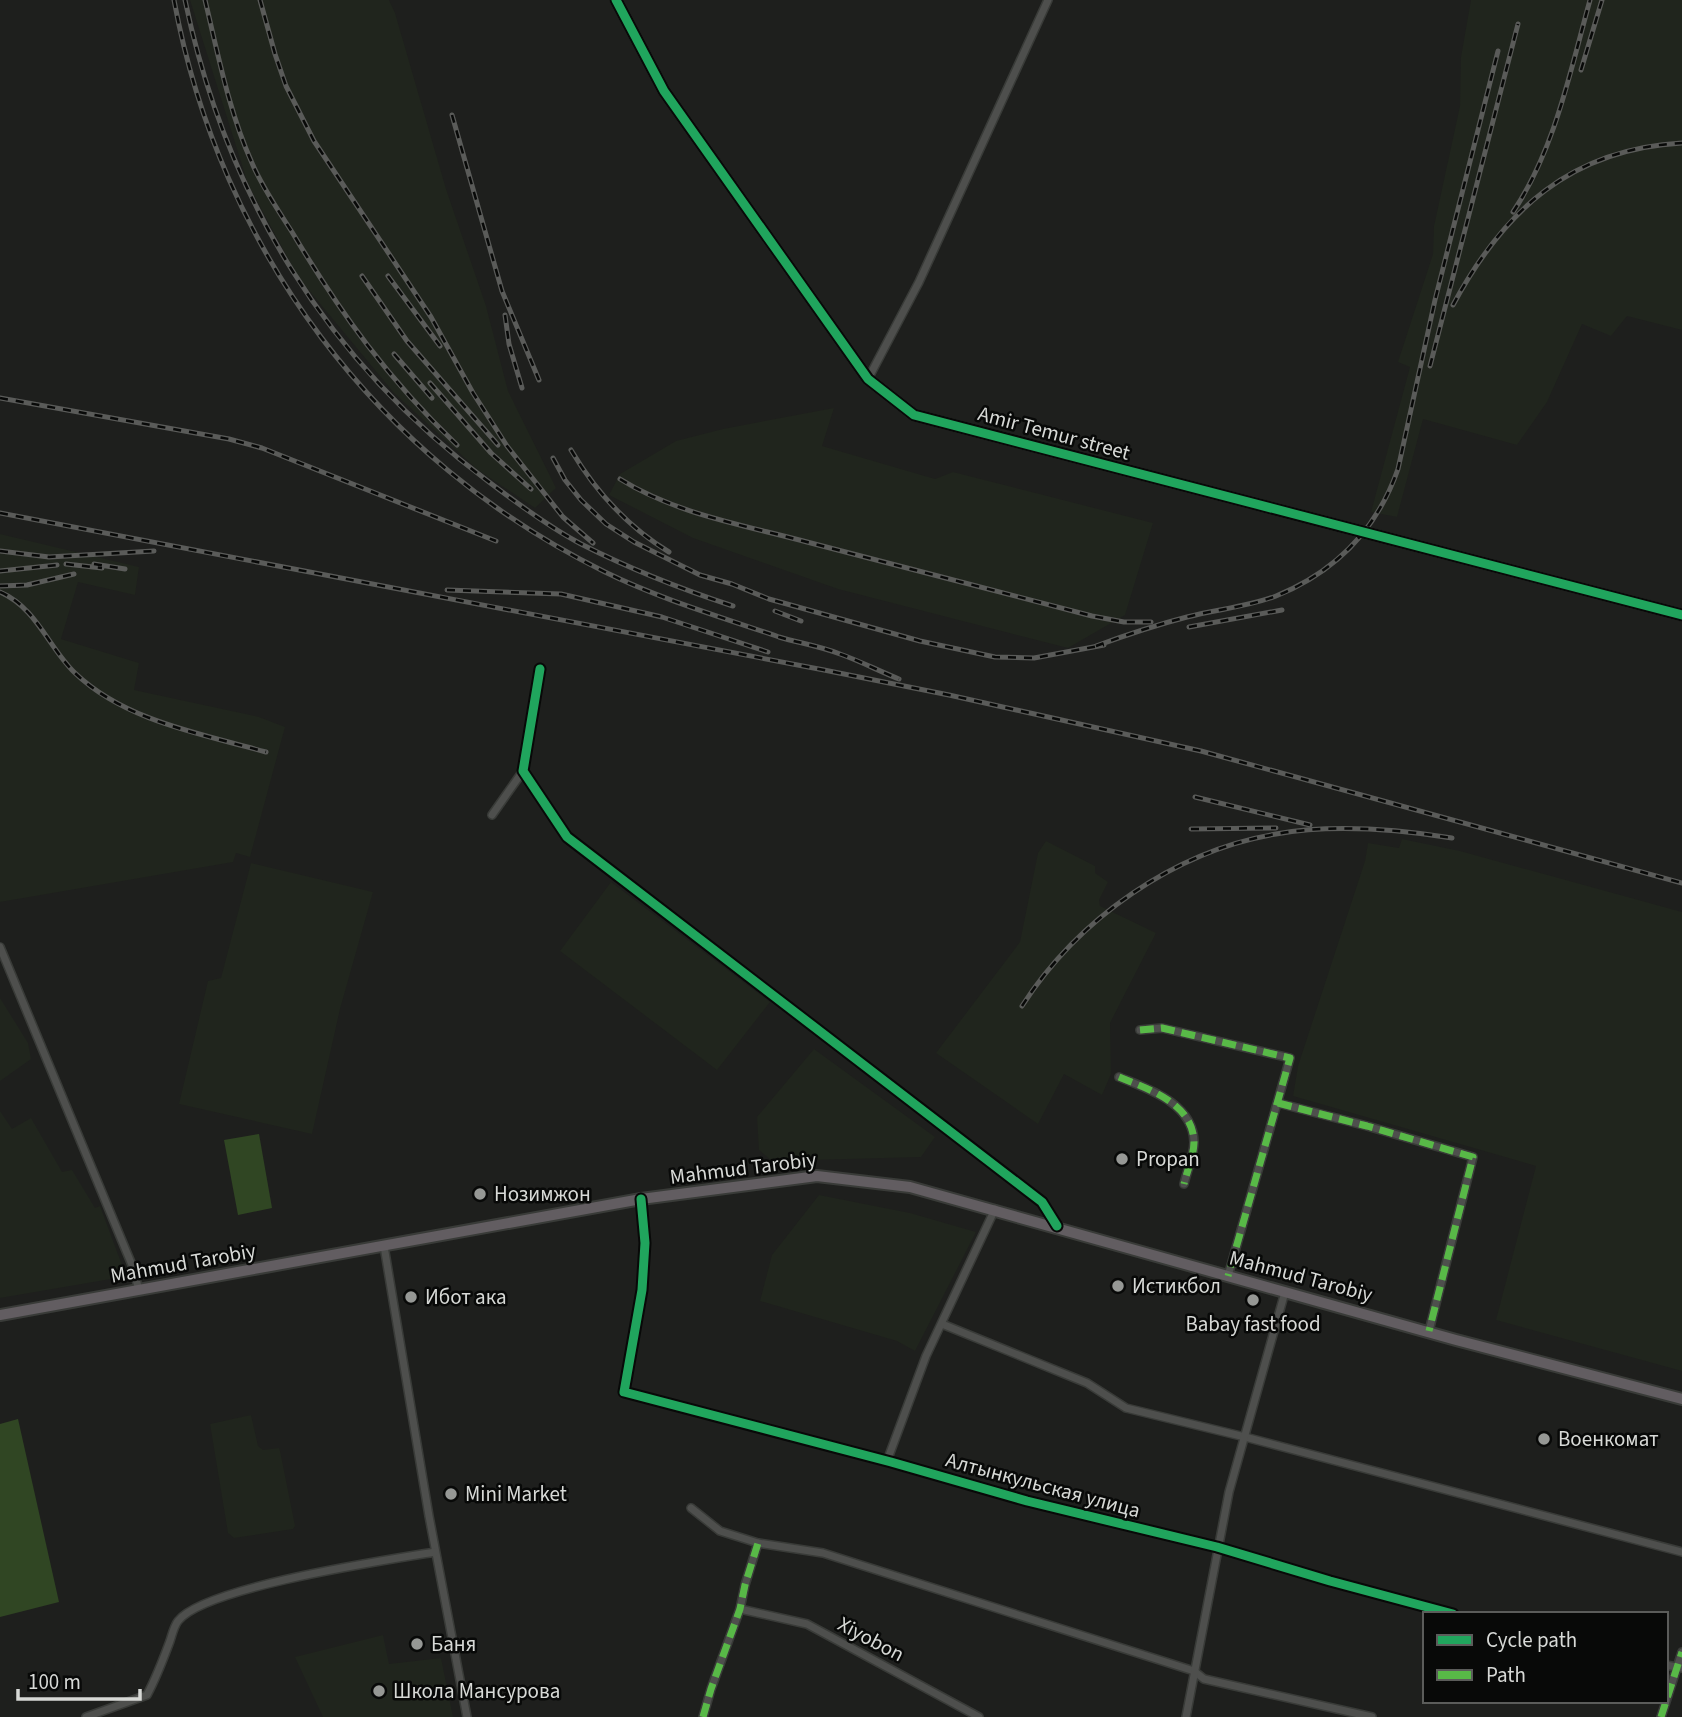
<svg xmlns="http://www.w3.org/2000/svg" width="1682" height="1717" font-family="'Source Sans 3',sans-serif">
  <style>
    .built { fill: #20251d }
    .garden { fill: #304623 }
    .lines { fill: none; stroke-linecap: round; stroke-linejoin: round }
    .street-casing { stroke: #393b38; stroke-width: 10 }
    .secondary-casing { stroke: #393b38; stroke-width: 13 }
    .primary-casing { stroke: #393b38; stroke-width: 14 }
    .street { stroke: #4e4f4d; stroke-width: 7 }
    .secondary { stroke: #4e4f4d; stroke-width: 10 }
    .primary { stroke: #625d61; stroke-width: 10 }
    .rail-casing { stroke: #5a5b59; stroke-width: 5 }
    .rail { stroke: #080908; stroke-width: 2.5; stroke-dasharray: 8; stroke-linecap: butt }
    .quiet { stroke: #58b947; stroke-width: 7; stroke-dasharray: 14 7; stroke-linecap: butt }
    .cycleway-casing { stroke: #080908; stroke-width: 13 }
    .cycleway { stroke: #20a55d; stroke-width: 9 }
    .poi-dot { fill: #969895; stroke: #080908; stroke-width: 2.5 }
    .labels { text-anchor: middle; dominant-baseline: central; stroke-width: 5; stroke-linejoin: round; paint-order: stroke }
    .street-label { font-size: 21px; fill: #d7d9d6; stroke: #080908 }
    .poi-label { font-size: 21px; fill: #d7d9d6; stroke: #080908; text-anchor: start }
  </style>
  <rect width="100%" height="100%" fill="#1e1f1d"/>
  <g class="built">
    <polygon points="190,0 389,0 395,13 446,189 486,306 508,391 556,488 535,508 478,470 394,393 298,277 248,184"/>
    <polygon points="1471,0 1682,0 1682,330 1627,316 1611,336 1582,324 1547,402 1517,445 1423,419 1397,517 1371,512 1410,367 1398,362 1433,254 1434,226 1460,106 1461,57"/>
    <polygon points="834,408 822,446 935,479 953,472 1153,523 1125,615 1068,648 838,589 693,538 609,495 620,474 676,441 723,429"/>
    <polygon points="0,534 139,567 135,595 78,582 61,639 139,663 134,690 259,717 285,727 250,857 236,853 233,862 0,902"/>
    <polygon points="1402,839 1460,851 1682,912 1682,1371 1496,1320 1536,1166 1293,1096 1298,1066 1365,861 1368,843 1399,848"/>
    <polygon points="1046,841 1095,866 1095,873 1108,882 1099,900 1100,906 1156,933 1110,1023 1111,1074 1102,1095 1064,1074 1038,1124 936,1053 1020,942 1038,853"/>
    <polygon points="251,863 373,892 340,1009 312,1134 179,1104 208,981 221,978"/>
    <polygon points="611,882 770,1002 717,1070 560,951"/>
    <polygon points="0,998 28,1043 31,1059 0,1081"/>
    <polygon points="814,1049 935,1137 921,1157 772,1161 759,1150 757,1117"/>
    <polygon points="0,1111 12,1129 31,1118 62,1172 72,1170 95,1208 100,1206 122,1265 111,1279 0,1298"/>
    <polygon points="819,1195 910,1213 976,1232 915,1351 897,1341 760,1301 772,1255"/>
    <polygon points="251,1415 258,1446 263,1450 279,1448 280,1451 295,1526 293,1529 234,1538 228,1533 210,1424"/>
    <polygon points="383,1635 389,1664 441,1658 453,1717 323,1717 295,1657"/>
  </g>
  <g class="garden">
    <polygon points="259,1134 272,1208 238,1215 224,1140"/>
    <polygon points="18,1419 59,1602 0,1617 0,1424"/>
  </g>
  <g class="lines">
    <defs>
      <g id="street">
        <polyline points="868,379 919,282 1048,0"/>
        <polyline points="540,669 523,771 567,837 1042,1202 1057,1226"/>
        <polyline points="492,815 523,771"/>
        <polyline points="0,947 132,1265 139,1290"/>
        <polyline points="1140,1030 1162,1028 1290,1058 1228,1276"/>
        <path d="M1119,1077c29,12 74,26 75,65 0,13 -7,29 -10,42"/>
        <polyline points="1278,1103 1367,1126 1473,1157 1429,1331"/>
        <polyline points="641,1199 645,1243 642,1290 624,1392 891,1462 1027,1501 1217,1547 1330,1581 1453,1614"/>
        <polyline points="384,1246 429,1516 467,1717"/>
        <polyline points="942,1324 1087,1383 1126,1408 1245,1437 1682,1552"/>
        <polyline points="887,1461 926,1356 995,1209"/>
        <polyline points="691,1508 720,1531 758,1543 823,1553 1194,1671 1204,1679 1372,1717"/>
        <polyline points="740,1609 807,1624 979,1717"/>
        <polyline points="1666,1665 1681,1668"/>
        <path d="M86,1717l61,-22c9,-17 16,-35 23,-54 2,-6 4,-15 8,-20 26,-34 209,-61 257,-69"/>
        <polyline points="703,1717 711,1689 740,1609 745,1585 758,1543"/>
        <polyline points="1186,1717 1229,1492 1285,1292"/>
        <polyline points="1661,1717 1682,1652"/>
      </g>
      <polyline id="secondary" points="616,0 664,91 868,379 914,415 1682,615"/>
      <polyline id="primary" points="0,1315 641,1199 817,1176 910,1187 1456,1340 1682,1399"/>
    </defs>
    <use href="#street" class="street-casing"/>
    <use href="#secondary" class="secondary-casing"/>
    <use href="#primary" class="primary-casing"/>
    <use href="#street" class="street"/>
    <use href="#secondary" class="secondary"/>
    <use href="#primary" class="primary"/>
    <defs>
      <g id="rail">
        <path d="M174,0c46,249 203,460 431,572 55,27 116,45 174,65 20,6 41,9 61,17 20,7 39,17 59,25"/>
        <path d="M185,0c41,196 142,362 304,482 29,22 60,45 92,62 49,25 100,45 152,62"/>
        <path d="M205,0c13,54 24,112 47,163 10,24 26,47 40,69 49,82 96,147 165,213"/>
        <polyline points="260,0 275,54 286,86 314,141 431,317 473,393 507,446 563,517 593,543"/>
        <polyline points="1581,70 1602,0"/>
        <polyline points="452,115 502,291 539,380"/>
        <path d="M1513,212c42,-63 57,-140 77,-212"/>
        <polyline points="362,276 407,341 498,445"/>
        <polyline points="388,276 440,346"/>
        <path d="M1453,305c51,-95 118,-156 229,-162"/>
        <polyline points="505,315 509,344 522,388"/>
        <polyline points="394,354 432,398"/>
        <polyline points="1430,366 1518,24"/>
        <polyline points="430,383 491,453 531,489"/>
        <polyline points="0,398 229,439 262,448 496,541"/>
        <path d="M571,450c25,42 57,77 98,102"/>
        <polyline points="553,458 565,480 581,500 606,524 634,542 700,575 732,584 769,599 920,641 995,657 1034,658 1104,645"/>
        <path d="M620,479c56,35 124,46 187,63 95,25 190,49 285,74l32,6h27"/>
        <polyline points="0,513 824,670 949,695 1201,751 1682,883"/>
        <polyline points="0,551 49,557 154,551"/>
        <polyline points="66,564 102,568"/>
        <polyline points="94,564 125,569"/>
        <polyline points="0,571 57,565"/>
        <polyline points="0,586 27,585 74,574"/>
        <polyline points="447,590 561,594 662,617 768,652"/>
        <path d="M0,592c37,16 48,55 75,81 50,48 127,61 191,79"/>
        <polyline points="775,611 801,621"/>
        <polyline points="1189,627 1282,610"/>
        <path d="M1096,646c30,-11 60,-21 91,-29 30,-8 61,-10 89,-21 59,-24 101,-67 122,-127l37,-169 63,-249"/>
        <polyline points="1195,797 1310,825"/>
        <polyline points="1191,829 1276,828"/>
        <path d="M1022,1006c56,-87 152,-155 254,-172 57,-10 119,-5 176,4"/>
      </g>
    </defs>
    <use href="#rail" class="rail-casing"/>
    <use href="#rail" class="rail"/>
    <g class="quiet">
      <polyline points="1140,1030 1162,1028 1290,1058 1228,1276"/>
      <path d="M1119,1077c29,12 74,26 75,65 0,13 -7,29 -10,42"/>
      <polyline points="1278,1103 1367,1126 1473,1157 1429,1331"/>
      <polyline points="703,1717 711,1689 740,1609 745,1585 758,1543"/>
      <polyline points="1661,1717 1682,1652"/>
    </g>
    <defs>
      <g id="cycleway">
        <polyline points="616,0 664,91 868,379 914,415 1682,615"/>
        <polyline points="540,669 523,771 567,837 1042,1202 1057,1226"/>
        <polyline points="641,1199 645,1243 642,1290 624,1392 891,1462 1027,1501 1217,1547 1330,1581 1453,1614"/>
      </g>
    </defs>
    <use href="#cycleway" class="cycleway-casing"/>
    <use href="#cycleway" class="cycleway"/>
  </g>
  <g class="poi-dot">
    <circle cx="1122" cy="1159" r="7"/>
    <circle cx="480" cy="1194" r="7"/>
    <circle cx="1118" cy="1286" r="7"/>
    <circle cx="411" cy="1297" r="7"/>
    <circle cx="1253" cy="1300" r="7"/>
    <circle cx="1544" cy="1439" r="7"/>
    <circle cx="451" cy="1494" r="7"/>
    <circle cx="417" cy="1644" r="7"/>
    <circle cx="379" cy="1691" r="7"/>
  </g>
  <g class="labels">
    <g class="street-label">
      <text transform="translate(1054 433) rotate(15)">Amir Temur street</text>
      <text transform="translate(743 1168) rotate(-7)">Mahmud Tarobiy</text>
      <text transform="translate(183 1263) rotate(-10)">Mahmud Tarobiy</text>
      <text transform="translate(1301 1276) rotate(15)">Mahmud Tarobiy</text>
      <text transform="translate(1043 1485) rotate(15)">Алтынкульская улица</text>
      <text transform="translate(871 1639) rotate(28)">Xiyobon</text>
    </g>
    <g class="poi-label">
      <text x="1136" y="1159">Propan</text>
      <text x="494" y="1194">Нозимжон</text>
      <text x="1132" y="1286">Истикбол</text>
      <text x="425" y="1297">Ибот ака</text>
      <text x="1253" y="1324" text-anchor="middle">Babay fast food</text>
      <text x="1558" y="1439">Военкомат</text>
      <text x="465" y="1494">Mini Market</text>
      <text x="431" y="1644">Баня</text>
      <text x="393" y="1691">Школа Мансурова</text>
    </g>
  </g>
  <rect x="1423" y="1612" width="245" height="91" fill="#080908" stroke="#5b5c5a" stroke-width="2"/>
  <rect x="1437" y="1635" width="35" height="10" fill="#20a55d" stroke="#5b5c5a" stroke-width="2"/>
  <text x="1486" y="1647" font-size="21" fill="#d7d9d6">Cycle path</text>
  <rect x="1437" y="1670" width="35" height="10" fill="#58b947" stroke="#5b5c5a" stroke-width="2"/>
  <text x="1486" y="1682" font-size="21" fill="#d7d9d6">Path</text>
  <path d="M18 1689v10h122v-10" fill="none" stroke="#d7d9d6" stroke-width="3.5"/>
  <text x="28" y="1689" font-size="21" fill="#d7d9d6" stroke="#080908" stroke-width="5" paint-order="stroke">100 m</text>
</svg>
